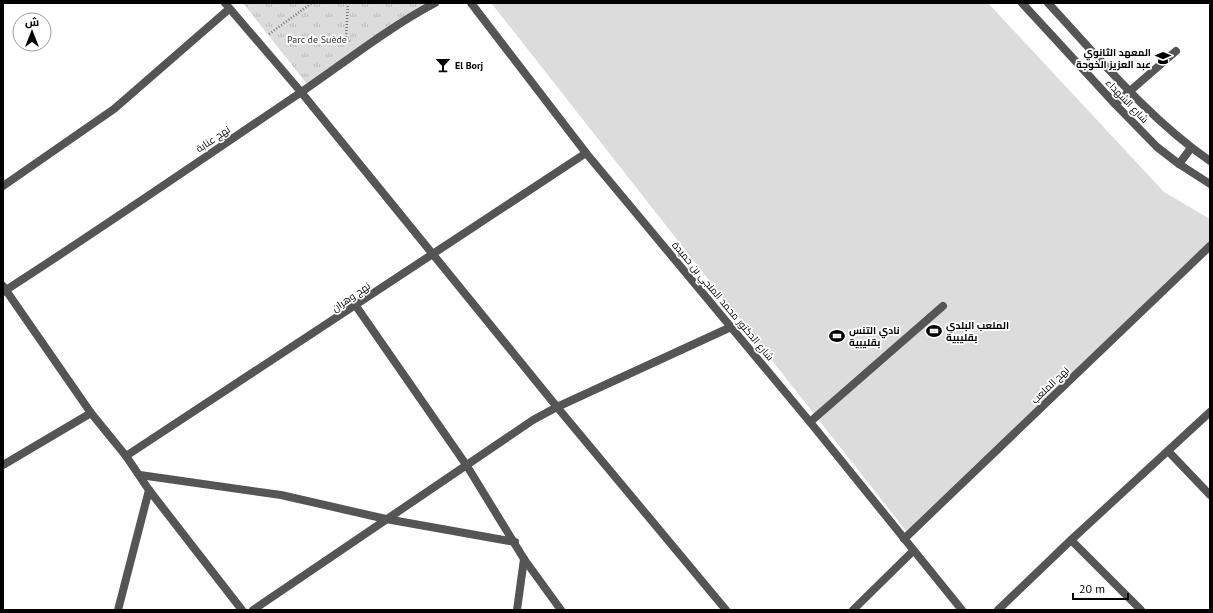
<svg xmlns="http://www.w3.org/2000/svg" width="1213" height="613" font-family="'PT Sans',Cairo,sans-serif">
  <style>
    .grass { fill: #dcdcdc }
    .park { fill: url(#park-tufts) }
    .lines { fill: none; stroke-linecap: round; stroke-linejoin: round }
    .path { stroke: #777; stroke-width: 2.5; stroke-dasharray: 1 2; stroke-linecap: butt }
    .service { stroke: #555; stroke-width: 8 }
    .minor { stroke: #555; stroke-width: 8 }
    .tertiary { stroke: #555; stroke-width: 8 }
    .labels { text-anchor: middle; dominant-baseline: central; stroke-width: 3.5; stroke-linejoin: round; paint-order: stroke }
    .park-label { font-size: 10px; fill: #333; stroke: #fff }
    .poi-label { font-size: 10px; font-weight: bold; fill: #000; stroke: #fff; text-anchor: start }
    .street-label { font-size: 10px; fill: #000; stroke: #fff }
  </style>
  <defs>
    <pattern id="park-tufts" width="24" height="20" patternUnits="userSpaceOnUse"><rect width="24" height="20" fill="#dcdcdc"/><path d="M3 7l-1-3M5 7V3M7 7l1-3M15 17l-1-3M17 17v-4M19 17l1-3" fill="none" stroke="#bbb"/></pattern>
  </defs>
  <rect width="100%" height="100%" fill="#fff"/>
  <polygon class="grass" points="493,3 988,3 1164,192 1210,219 1210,246 906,531 492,4"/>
  <polygon class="park" points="243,3 433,3 310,88"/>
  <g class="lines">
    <g class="path">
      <polyline points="348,3 346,37 350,41"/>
      <polyline points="269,34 312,3"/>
    </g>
    <g class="service">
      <polyline points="1115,104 1176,51"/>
      <polyline points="810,422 943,306"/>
    </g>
    <g class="minor">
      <polyline points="225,3 301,92 557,407 726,610"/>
      <polyline points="3,186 114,109 229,9"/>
      <polyline points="3,286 91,413 126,456 149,490 242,610"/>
      <path d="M3,292c99,-64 196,-131 294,-197 46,-31 89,-66 138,-92"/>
      <polyline points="356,306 467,466 524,559 561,610"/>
      <polyline points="1168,451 1210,495"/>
      <polyline points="126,456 586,153"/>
      <polyline points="3,465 91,413"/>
      <polyline points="140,475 281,495 386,519 515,542"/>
      <polyline points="904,539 1210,246"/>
      <polyline points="1071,540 1141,610"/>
      <polyline points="118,610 149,490"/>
      <polyline points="253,610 533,420 557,407 731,327"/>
      <polyline points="517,610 524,559"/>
      <polyline points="998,610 1071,540 1210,412"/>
    </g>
    <g class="tertiary">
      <polyline points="471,3 586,153 810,422 962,610"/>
      <polyline points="1022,3 1115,104 1157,147 1179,164 1210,184"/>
      <path d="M1048,3c51,55 100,115 162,158"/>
      <polyline points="1179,164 1191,148"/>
      <polyline points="853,610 913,551"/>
    </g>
  </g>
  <defs>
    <symbol id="school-bare" viewBox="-9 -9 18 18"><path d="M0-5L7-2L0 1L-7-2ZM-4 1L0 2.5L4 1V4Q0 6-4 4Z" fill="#000" stroke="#fff" stroke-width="2.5" paint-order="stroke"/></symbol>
    <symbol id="bar-bare" viewBox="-9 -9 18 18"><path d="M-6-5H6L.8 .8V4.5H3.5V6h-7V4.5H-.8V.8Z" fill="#000" stroke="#fff" stroke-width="2.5" paint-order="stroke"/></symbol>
    <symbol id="stadium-bare" viewBox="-9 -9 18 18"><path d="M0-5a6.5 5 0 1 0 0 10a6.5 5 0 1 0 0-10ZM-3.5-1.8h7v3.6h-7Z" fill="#000" stroke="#fff" stroke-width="2.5" paint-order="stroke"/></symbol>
  </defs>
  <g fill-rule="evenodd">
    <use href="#school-bare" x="1152" y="47" width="22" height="22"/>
    <use href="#bar-bare" x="432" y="54" width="22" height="22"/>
    <use href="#stadium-bare" x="923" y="320" width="22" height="22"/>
    <use href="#stadium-bare" x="826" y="325" width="22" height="22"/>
  </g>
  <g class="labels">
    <g class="park-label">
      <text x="317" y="39">Parc de Suède</text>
    </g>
    <g class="poi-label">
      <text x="1151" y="52" text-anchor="end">المعهد الثانوي<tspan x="1151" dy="12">عبد العزيز الخوجة</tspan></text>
      <text x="455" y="65">El Borj</text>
      <text x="946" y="325">الملعب البلدي<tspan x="946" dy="12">بقليبية</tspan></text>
      <text x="849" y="330">نادي التنس<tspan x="849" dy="12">بقليبية</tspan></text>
    </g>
    <g class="street-label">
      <text transform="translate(1127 101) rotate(46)">شارع الشهداء</text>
      <text transform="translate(213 139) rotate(-34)">نهج عنابة</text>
      <text transform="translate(351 297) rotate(-34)">نهج وهران</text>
      <text transform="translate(723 301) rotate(50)">شارع الدكتور محمد المنجي بن حميدة</text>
      <text transform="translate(1050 385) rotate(-44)">نهج الملعب</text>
    </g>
  </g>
  <rect width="1213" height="613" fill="none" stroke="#000000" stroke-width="8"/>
  <g transform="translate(32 32)"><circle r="19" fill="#ffffff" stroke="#999999"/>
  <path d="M0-3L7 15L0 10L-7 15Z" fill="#000000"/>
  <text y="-6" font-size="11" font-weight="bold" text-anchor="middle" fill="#000000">ش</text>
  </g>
  <path d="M1073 593v6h55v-6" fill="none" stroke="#000000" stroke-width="2"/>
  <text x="1079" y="593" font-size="12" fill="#000000" stroke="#ffffff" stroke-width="3" paint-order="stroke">20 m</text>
</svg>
